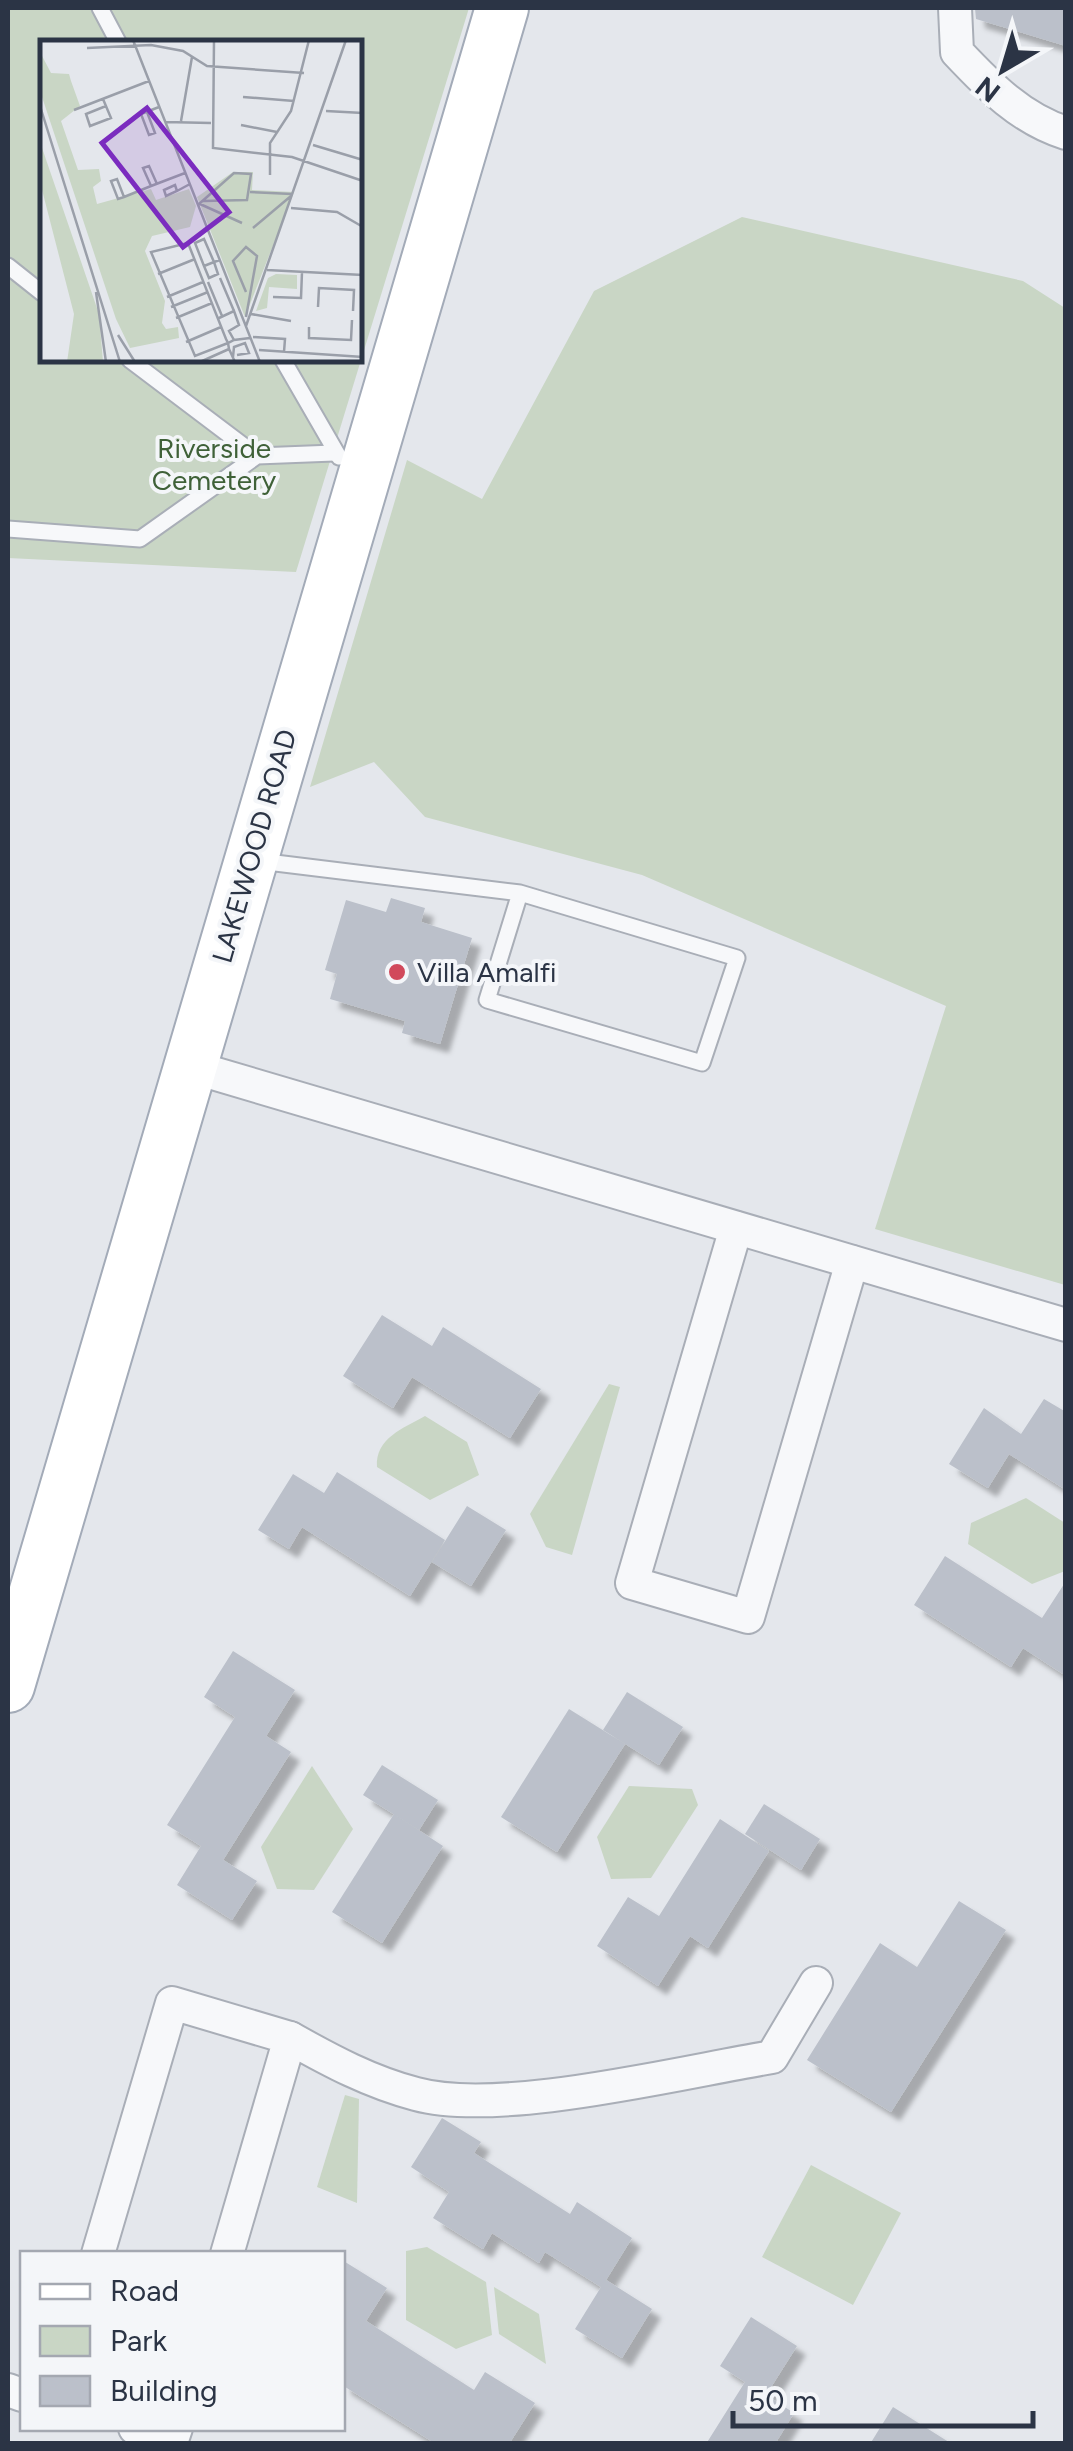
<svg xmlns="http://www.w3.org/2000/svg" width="1073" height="2451" font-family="Figtree,sans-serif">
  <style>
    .green { fill: #c9d6c5; fill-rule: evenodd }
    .building { fill: #bbc0ca; filter: url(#shadow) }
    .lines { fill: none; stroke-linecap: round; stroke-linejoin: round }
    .lane-casing { stroke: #a9aeb7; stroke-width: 19 }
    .street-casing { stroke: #a9aeb7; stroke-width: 36 }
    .primary-casing { stroke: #a3abb8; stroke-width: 56 }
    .lane { stroke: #f7f8fa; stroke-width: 15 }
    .street { stroke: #f7f8fa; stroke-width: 32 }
    .primary { stroke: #fff; stroke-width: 52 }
    .poi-dot { fill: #d1495b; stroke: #f4f6f9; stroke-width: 4 }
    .labels { text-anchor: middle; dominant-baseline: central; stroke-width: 8; stroke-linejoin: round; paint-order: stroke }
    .park-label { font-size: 28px; fill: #3f6138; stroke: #f4f6f9 }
    .street-label { font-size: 28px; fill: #2b3445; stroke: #f4f6f9 }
    .poi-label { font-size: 28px; fill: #2b3445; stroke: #f4f6f9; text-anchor: start }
    .inset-road { fill: none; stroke: #9a9fa9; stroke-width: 2.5 }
    .view { fill: #7b2cbf; fill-opacity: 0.15; stroke: #7b2cbf; stroke-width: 5 }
    .inset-edge { fill: none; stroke: #2b3445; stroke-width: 5 }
  </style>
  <defs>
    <filter id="shadow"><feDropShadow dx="9" dy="9" stdDeviation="2.5" flood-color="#0004"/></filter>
  </defs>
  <rect width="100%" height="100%" fill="#e4e7ec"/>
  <g class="green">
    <path d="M8,8h461l-173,564 -288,-14zM42,42h318v318h-318z"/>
    <polygon points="742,217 1023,281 1065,308 1065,1285 875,1229 946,1006 642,875 425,817 374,762 310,787 407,460 482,499 594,291"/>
    <polygon points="609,1384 620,1387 572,1555 546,1547 530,1514"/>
    <path d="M425,1416l42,26 12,33 -49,25 -53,-33c-2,-29 27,-39 48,-51z"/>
    <polygon points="1026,1498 1065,1523 1065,1571 1032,1584 968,1544 971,1523"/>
    <polygon points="312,1766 353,1829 314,1890 277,1889 261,1847"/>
    <polygon points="629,1786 692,1789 698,1805 651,1878 611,1879 597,1837"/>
    <polygon points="345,2095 359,2099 357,2203 317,2187"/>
    <polygon points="811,2165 901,2213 853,2305 762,2257"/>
    <polygon points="427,2247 486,2282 492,2335 456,2349 406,2320 406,2251"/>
    <polygon points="494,2287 539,2314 546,2364 499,2334"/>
  </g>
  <g class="building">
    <polygon points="975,8 1066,8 1066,46 976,19"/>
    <polygon points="391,898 425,908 421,922 472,938 440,1044 402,1033 405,1021 330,999 337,974 325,970 346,900 386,912"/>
    <polygon points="382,1315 432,1346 443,1327 541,1389 510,1438 412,1377 393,1408 343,1376"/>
    <polygon points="1044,1399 1066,1412 1066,1490 1009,1454 988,1488 949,1464 984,1408 1021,1434"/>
    <polygon points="337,1472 445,1540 410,1596 302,1527 289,1549 258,1530 293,1474 324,1493"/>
    <polygon points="467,1506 506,1530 471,1586 432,1562"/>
    <polygon points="945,1556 1042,1618 1066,1581 1066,1676 1023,1648 1011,1667 914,1605"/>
    <polygon points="233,1651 295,1690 266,1736 291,1752 223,1860 257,1881 232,1920 177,1885 201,1846 167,1825 235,1717 204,1697"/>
    <polygon points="627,1692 683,1727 659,1765 603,1730"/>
    <polygon points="569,1709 625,1744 557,1852 501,1817"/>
    <polygon points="382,1765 438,1800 419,1830 363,1795"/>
    <polygon points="764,1804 820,1839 801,1870 745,1834"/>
    <polygon points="394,1814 443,1846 382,1943 332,1912"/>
    <polygon points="720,1819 769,1851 708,1948 690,1936 658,1986 597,1946 628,1897 659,1916"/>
    <polygon points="959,1901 1006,1930 891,2112 807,2060 880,1943 917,1967"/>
    <polygon points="442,2118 481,2142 474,2153 570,2214 577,2202 632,2238 606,2280 652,2309 622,2358 575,2329 601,2287 545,2252 539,2263 492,2233 483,2249 433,2218 449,2192 411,2167"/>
    <polygon points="342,2260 387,2288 366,2321 474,2390 485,2372 535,2403 509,2444 436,2444 342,2385"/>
    <polygon points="751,2317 797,2346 766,2395 794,2413 775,2444 706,2444 745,2382 720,2366"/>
    <polygon points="893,2407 952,2444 870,2444"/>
  </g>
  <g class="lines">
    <defs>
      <g id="lane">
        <polyline points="100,8 118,42"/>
        <polyline points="8,266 42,293"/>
        <polyline points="130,360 257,456"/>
        <polyline points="283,360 339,457"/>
        <polyline points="8,529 140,539 257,456 334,453"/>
        <polyline points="259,861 520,893 737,958 702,1063 487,1000 520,893"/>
      </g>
      <g id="street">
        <path d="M955,8l2,44c32,34 64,67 109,81"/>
        <polyline points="189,1066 1066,1325"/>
        <polyline points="736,1228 632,1583 748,1617 852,1262"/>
        <path d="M290,2038c41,23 80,44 126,56 84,23 265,-22 356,-37l44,-74"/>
        <polyline points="98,2254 172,2003 290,2038 227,2254"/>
        <polyline points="8,2390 22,2395"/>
        <polyline points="135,2428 172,2440 176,2428"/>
      </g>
      <polyline id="primary" points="8,1686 502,8"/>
    </defs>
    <use href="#lane" class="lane-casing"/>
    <use href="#street" class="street-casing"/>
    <use href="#primary" class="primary-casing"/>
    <use href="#lane" class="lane"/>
    <use href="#street" class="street"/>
    <use href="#primary" class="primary"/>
  </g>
  <circle class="poi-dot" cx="397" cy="972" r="10"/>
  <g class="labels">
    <g class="park-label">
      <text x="214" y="448">Riverside<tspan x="214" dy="32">Cemetery</tspan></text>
    </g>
    <g class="street-label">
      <text transform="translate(254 846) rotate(-74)">LAKEWOOD ROAD</text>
    </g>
    <g class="poi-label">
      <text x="417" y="972">Villa Amalfi</text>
    </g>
  </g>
  <g transform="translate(40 40)">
    <rect width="322" height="322" fill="#e4e7ec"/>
    <path d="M0,12l11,21 18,1 2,7 9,25 -19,15 17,49 21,-1 2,12 -8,6 4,17 54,-15 5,11 33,-11 7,17 -6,21 -38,9 -7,15 20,50 -3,22 4,6 12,-2 1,11 -49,10 -14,-29 -76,-228zM0,102l59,172 4,48h-36l7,-48 -34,-132zM193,132h20l-1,18 42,2 -49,125 -48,-120zM236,234l21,1v14l-28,-2 -2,21 -11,3 12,-33z" fill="#c9d6c5"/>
    <path class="inset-road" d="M93,0l127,322M174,0l-1,108 79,9 71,24M47,8l64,-3 32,6 24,15 97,7M203,57l51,4M63,59l8,19 -21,8 -4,-12 20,-8M0,66l80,256M34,70l75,-29M286,71l37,2M107,72l8,21 -6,2 -8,-21 18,-7M141,81l11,-64M125,82l46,1M201,85l36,7M273,105l50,15M230,135v-32l21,-32 18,-71M111,146l-8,-18 6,-2 8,18M137,151l-2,-6 -11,5 2,6 11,-5 13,-7M210,152l42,2M84,157l-7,-18 -6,2 7,18 6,-2 27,-11 34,-13M159,164l35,-31 17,1 -4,26 -44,1M160,164l42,19M251,168l46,4 26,15M213,188l38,-32M164,226l-9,-23 9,-4 10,23 4,12 -9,4 -5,-12 10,-4 6,-2M227,230l96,5M118,234l37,-15M180,238l14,33M168,242l14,34M56,252l10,70M206,252l-13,-31 13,-14 11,9 -11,61M127,257l36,-15M233,257l28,1 1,-26M131,267l37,-15M278,267l1,-19 35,2 -1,21M211,274l40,7M136,278l36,-15M179,278l15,-7 5,14 -10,6 5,9M206,286l100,-286M269,287v11l42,2 1,-20M78,295l17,27M213,297l32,2 -1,13M146,302l35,-15M219,310l104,7M193,317l1,-10 11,-4 4,10 -12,2M160,322l29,-13M195,322l-6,-13 -1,-6 -2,-4 -38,-96 -37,9 44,104 33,-13 6,-3 16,-2"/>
    <path class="view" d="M107,68l82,104 -46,35 -81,-104z"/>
    <rect width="322" height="322" class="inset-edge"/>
  </g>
  <rect width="1073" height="2451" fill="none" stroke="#2b3445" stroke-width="20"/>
  <rect x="20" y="2251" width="325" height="180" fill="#f4f6f9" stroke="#a4a8b1" stroke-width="2.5"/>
  <rect x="40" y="2284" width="50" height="15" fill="#ffffff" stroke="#a4a8b1" stroke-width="2.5"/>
  <text x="110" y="2301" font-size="30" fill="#2b3445">Road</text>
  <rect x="40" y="2326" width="50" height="30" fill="#c9d6c5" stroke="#a4a8b1" stroke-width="2.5"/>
  <text x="110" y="2351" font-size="30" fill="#2b3445">Park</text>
  <rect x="40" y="2376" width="50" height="30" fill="#bbc0ca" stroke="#a4a8b1" stroke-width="2.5"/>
  <text x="110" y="2401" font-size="30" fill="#2b3445">Building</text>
  <g transform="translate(1003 70) rotate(218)" stroke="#f4f6f9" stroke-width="8" paint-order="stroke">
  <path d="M0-8L18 38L0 25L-18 38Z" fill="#2b3445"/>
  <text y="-15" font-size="28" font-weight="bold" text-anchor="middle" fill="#2b3445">N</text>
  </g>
  <path d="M733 2411v15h300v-15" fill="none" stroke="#2b3445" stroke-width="5"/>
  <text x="748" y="2411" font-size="30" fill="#2b3445" stroke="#f4f6f9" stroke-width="8" paint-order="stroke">50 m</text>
</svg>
